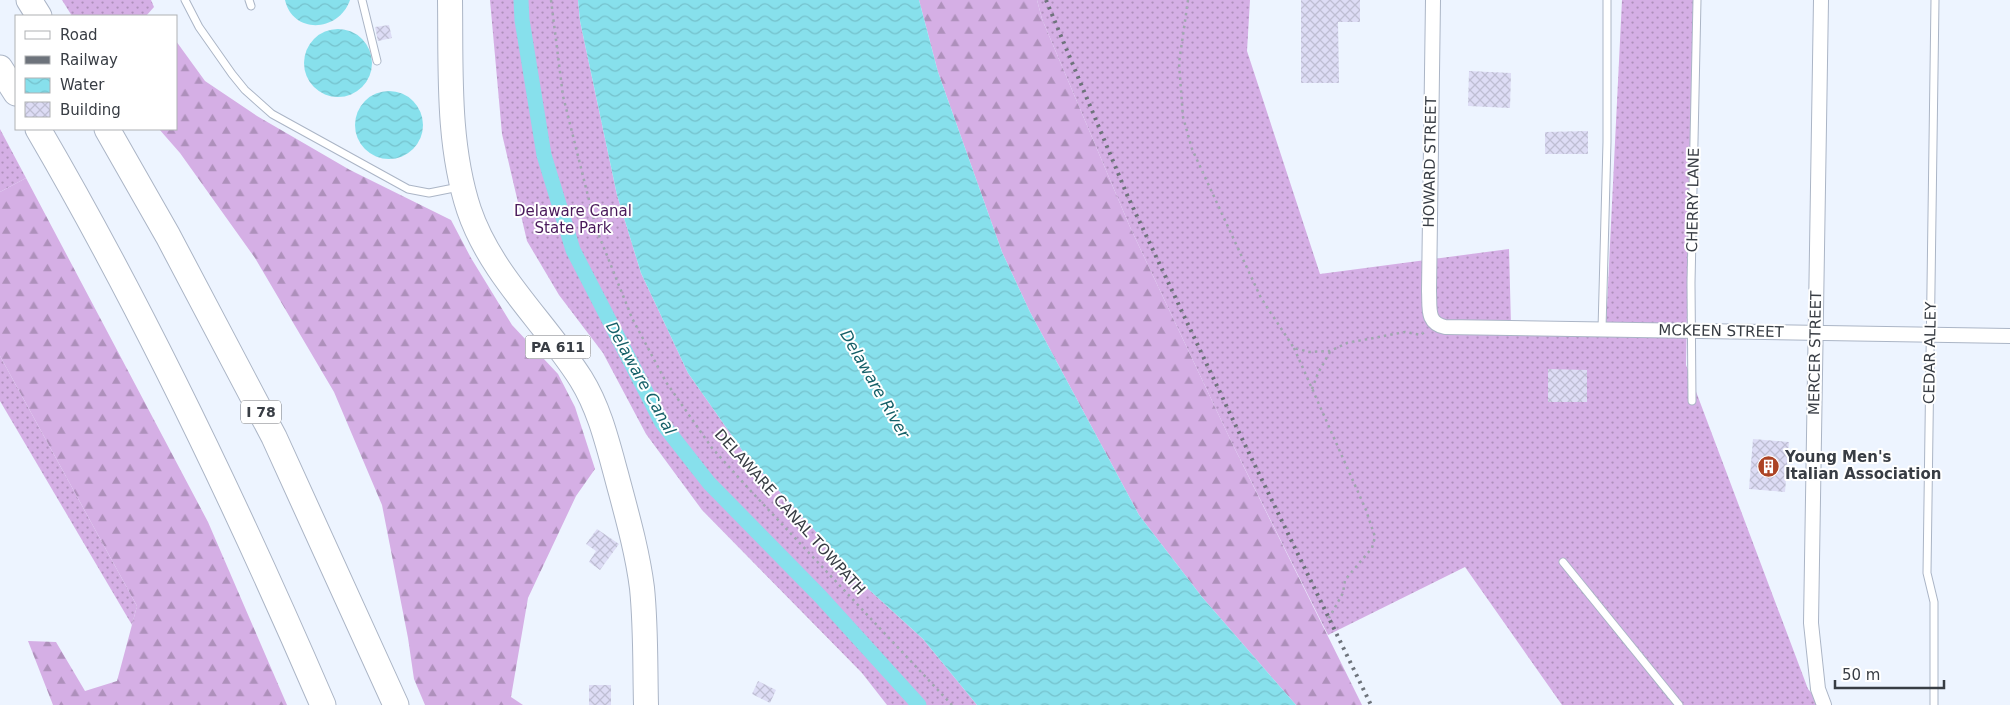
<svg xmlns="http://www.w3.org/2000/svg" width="2010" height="705" font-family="'DejaVu Sans',sans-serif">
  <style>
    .grass { fill: url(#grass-dots) }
    .forest { fill: url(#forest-firs) }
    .water { fill: url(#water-waves) }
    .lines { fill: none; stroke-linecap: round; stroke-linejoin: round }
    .canal { stroke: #87e0ec; stroke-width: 15 }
    .building { fill: url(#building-cross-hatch) }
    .service-casing { stroke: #abb5c6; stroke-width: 9 }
    .minor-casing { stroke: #abb5c6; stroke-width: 16 }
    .trunk-casing { stroke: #abb5c6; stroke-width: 26 }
    .motorway-casing { stroke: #abb5c6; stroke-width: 27 }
    .path { stroke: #a1a7b0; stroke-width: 2.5; stroke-dasharray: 2.5 4; stroke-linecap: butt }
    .service { stroke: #fff; stroke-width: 7 }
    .minor { stroke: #fff; stroke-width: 14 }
    .trunk { stroke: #fff; stroke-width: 24 }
    .motorway { stroke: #fff; stroke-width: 25 }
    .rail { stroke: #6d737b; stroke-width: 4; stroke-dasharray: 2.5 5; stroke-linecap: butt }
    .labels { text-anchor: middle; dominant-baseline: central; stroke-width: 4; stroke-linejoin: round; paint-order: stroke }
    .shield { fill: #fff; stroke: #74777c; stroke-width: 1 }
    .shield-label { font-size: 14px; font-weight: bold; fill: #383d44 }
    .street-label { font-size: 15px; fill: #383d44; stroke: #fff }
    .park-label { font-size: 15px; fill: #49195a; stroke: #fff }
    .poi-label { font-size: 15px; font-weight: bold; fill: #383d44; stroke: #fff; text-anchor: start }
    .water-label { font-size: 16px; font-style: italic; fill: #156068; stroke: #fff }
  </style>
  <defs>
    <pattern id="grass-dots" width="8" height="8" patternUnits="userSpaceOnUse" patternTransform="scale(1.25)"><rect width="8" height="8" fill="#d5afe5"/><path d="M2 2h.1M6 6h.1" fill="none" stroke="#ae90bb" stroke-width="1.8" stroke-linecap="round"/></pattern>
    <pattern id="forest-firs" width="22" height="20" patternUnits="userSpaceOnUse" patternTransform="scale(1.25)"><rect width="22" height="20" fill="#d5afe5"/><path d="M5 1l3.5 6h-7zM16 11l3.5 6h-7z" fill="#ae90bb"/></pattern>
    <pattern id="water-waves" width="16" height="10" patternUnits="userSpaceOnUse" patternTransform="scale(1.25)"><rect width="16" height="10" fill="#87e0ec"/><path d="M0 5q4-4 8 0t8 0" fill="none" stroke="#75c1cc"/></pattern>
    <pattern id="building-cross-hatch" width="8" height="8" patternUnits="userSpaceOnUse" patternTransform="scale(1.25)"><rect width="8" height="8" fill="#dddcf5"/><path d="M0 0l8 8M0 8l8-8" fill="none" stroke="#bebed3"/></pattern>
  </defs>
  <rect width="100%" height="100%" fill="#edf4ff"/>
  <g class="grass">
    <polygon points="62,0 151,0 154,7 146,16 72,16"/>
    <polygon points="490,0 578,0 580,21 617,195 641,273 688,373 742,450 865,586 923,639 977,705 887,705 862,673 702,510 646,434 603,353 559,295 527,241 502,134"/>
    <polygon points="1037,0 1250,0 1247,51 1320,274 1509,249 1511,325 1606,326 1622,0 1693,0 1686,365 1808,689 1822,705 1562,705 1465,567 1328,635 1231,441 1130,227 1042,19"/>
    <polygon points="0,129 26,178 0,192"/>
    <polygon points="0,356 137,606 132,625 0,401"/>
  </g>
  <g class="forest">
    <polygon points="919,0 1037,0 1042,19 1130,227 1231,441 1362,705 1296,705 1202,597 1139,515 1030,312 1002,252 938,72"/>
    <polygon points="176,41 205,81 257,116 350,170 451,220 471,258 512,325 558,374 575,407 595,469 576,496 528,598 511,697 523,705 425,705 414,679 408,638 382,505 334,392 255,258 180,153 159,129 176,129"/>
    <polygon points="26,178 208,522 287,705 53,705 28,641 56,642 85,691 117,681 137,606 0,356 0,192"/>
  </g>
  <g class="water">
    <path d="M285,0h65c-11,32 -57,35 -65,0z"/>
    <polygon points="578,0 919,0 938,72 1002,252 1030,312 1139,515 1202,597 1296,705 977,705 923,639 865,586 742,450 688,373 641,273 617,195 580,21"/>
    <circle cx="338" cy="63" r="34"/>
    <circle cx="389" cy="125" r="34"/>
  </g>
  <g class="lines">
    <polyline class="canal" points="521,0 522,20 544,155 573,250 662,423 709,483 820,596 919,705"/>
  </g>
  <g class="building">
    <polygon points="1301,0 1360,0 1360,22 1338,22 1339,83 1301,83"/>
    <polygon points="389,25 392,38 378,41 375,27"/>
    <polygon points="1469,71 1511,73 1510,108 1468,106"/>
    <polygon points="1588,131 1588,154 1545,154 1545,132"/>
    <polygon points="1548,369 1587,370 1587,402 1548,402"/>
    <polygon points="1753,439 1789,442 1785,492 1749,489"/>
    <polygon points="597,529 619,544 600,570 589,562 596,551 586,544"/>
    <polygon points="758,681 776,690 770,703 752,694"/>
    <rect x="589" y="685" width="22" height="20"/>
  </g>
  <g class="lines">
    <defs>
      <g id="service">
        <polyline points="185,0 199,27 232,74 245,90 272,114 408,189 429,193 459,187"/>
        <polyline points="249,0 251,6"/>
        <polyline points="362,0 377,61"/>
        <polyline points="1602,329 1607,142 1607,0"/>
        <polyline points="1692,401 1691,283 1697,0"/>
        <polyline points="1563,562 1679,705"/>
        <polyline points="1934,705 1934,602 1927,573 1935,0"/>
      </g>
      <g id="minor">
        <path d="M1433,0l-4,291c1,17 -3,32 16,36l565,9"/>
        <polyline points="1821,0 1811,623 1818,689 1824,705"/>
      </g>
      <path id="trunk" d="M450,0c1,69 -3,143 19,210 22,65 76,112 112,169 18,29 26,62 35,95 10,38 21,75 26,114 4,39 3,78 4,117"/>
      <g id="motorway">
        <polyline points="29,0 39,16"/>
        <polyline points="0,68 16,93"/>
        <path d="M38,129c108,185 200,379 285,576"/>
        <polyline points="107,129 168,236 274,437 396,705"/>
      </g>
    </defs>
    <use href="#service" class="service-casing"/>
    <use href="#minor" class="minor-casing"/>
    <use href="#trunk" class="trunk-casing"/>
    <use href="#motorway" class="motorway-casing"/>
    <g class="path">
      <polyline points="551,0 563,96 596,228 632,318 666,382 712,448 748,488 952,705"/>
      <polyline points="1188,0 1179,63 1183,117 1192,149 1261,298 1294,348 1309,352 1330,351 1347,343 1405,332 1421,335 1426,330"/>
      <polyline points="1294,348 1366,510 1375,537 1372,548 1345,580 1343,593 1329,618"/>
      <polyline points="1312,389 1318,373 1330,352"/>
    </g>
    <use href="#service" class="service"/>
    <use href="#minor" class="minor"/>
    <use href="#trunk" class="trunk"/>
    <use href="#motorway" class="motorway"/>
    <polyline class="rail" points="1046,0 1128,197 1234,422 1371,705"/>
  </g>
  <defs>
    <symbol id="building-disc" viewBox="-11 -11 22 22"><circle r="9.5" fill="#ac4324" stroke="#fff"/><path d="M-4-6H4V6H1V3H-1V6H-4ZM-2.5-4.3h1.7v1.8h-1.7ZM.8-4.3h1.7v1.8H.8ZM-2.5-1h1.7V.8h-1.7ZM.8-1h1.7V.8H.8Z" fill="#fff"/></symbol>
  </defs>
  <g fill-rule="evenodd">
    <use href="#building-disc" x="1756" y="454" width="25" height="25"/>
  </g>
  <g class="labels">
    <g class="shield">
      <rect x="525.5" y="335.5" width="65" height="23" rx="4"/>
      <rect x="241" y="400.5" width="40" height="23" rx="4"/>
    </g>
    <g class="shield-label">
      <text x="558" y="347">PA 611</text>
      <text x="261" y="412">I 78</text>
    </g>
    <g class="street-label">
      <text transform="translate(1430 162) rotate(-89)">HOWARD STREET</text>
      <text transform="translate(1693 200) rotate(-89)">CHERRY LANE</text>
      <text transform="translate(1721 331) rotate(1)">MCKEEN STREET</text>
      <text transform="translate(1815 353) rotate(-89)">MERCER STREET</text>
      <text transform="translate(1930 353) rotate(-89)">CEDAR ALLEY</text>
      <text transform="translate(790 512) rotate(48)">DELAWARE CANAL TOWPATH</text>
    </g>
    <g class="park-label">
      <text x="573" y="211">Delaware Canal<tspan x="573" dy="17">State Park</tspan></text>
    </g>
    <g class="poi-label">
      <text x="1785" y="457">Young Men's<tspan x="1785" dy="17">Italian Association</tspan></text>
    </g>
    <g class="water-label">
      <text transform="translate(641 378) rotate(61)">Delaware Canal</text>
      <text transform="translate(875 384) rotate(60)">Delaware River</text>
    </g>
  </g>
  <rect x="15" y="15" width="162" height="115" fill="#ffffff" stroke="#afb1b4"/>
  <rect x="25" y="31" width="25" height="8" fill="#ffffff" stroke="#afb1b4"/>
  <text x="60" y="40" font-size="15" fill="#383d44">Road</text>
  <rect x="25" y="56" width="25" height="8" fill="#6d737b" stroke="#afb1b4"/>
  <text x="60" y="65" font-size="15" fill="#383d44">Railway</text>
  <rect x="25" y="78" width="25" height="15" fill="url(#water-waves)" stroke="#afb1b4"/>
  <text x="60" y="90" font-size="15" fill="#383d44">Water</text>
  <rect x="25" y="102" width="25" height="15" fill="url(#building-cross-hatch)" stroke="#afb1b4"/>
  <text x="60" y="115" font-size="15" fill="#383d44">Building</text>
  <path d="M1835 680v8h109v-8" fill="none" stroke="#383d44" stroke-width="2.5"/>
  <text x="1842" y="680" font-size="15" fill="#383d44" stroke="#ffffff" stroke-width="4" paint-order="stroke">50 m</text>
</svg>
